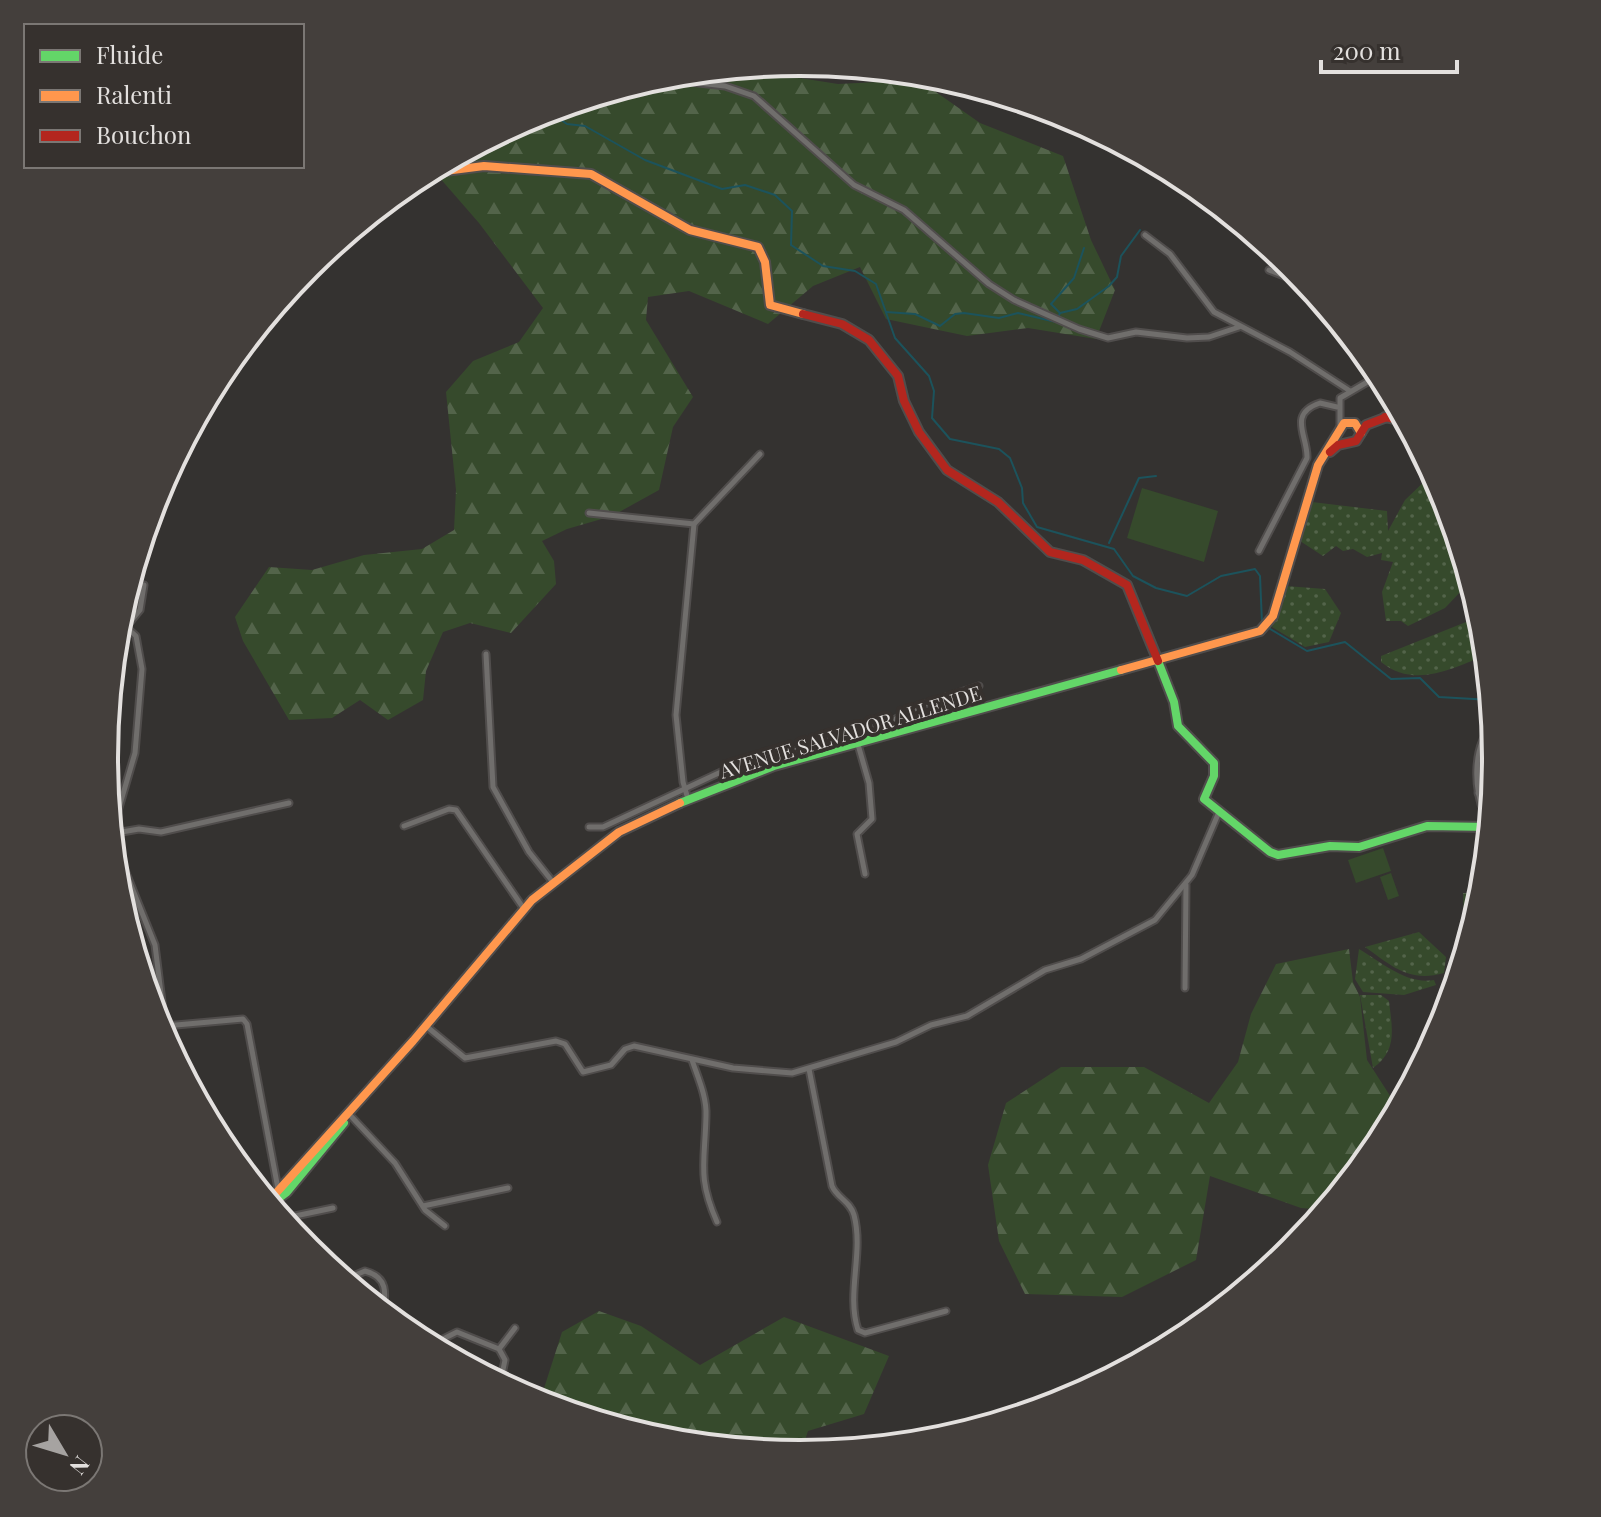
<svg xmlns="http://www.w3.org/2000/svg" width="1601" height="1517" font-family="'Playfair Display',serif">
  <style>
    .grass { fill: url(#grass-dots) }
    .forest { fill: url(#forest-firs) }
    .pitch { fill: #364a2c }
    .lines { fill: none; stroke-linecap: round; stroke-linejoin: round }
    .stream { stroke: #1c535c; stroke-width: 2 }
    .street-casing { stroke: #504d4c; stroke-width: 9 }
    .fast-casing { stroke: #504d4c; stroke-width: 12 }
    .slow-casing { stroke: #504d4c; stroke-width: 12 }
    .jam-casing { stroke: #504d4c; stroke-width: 12 }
    .street { stroke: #706e6c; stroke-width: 5 }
    .fast { stroke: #63d668; stroke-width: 8 }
    .slow { stroke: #ff974d; stroke-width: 8 }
    .jam { stroke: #b3261e; stroke-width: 8 }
    .labels { text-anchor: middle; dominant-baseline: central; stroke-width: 8; stroke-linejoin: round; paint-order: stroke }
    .street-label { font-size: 20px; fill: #e3e0de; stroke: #36312e }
    .rim { fill: none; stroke: #e3e0de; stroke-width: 4 }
  </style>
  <defs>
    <pattern id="grass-dots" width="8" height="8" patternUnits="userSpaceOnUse" patternTransform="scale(2)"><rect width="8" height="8" fill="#364a2c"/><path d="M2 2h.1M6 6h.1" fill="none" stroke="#53644a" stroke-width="1.8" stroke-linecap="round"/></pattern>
    <pattern id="forest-firs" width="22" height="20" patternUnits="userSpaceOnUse" patternTransform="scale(2)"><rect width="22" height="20" fill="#364a2c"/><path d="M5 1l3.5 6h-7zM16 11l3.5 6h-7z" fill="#53644a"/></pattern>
  </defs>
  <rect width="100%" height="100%" fill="#343230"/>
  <g class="grass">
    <polygon points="1430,476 1432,494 1442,489 1444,492 1478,604 1464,588 1445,608 1408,626 1401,621 1386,621 1382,592 1393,562 1381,560 1382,553 1367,557 1353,549 1343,551 1336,546 1323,556 1300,541 1312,502 1387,511 1388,531 1405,500"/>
    <polygon points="1286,586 1325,589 1341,613 1329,642 1305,647 1272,627"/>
    <path d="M1481,616l6,38c-34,15 -73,35 -106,8v-6z"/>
    <path d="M1419,932l27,25 -2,16c-35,10 -52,-7 -79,-26z"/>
    <path d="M1359,949c22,13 48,36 75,31l2,5 -32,10 -41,-3 -8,-13z"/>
    <path d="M1360,995h21l8,6c3,27 9,49 -16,67z"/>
  </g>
  <g class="forest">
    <polygon points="786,63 800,78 838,84 878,82 900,72 909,73 980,123 1063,156 1091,240 1115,290 1096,339 1028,328 967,336 886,319 860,267 813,286 768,324 689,291 648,297 646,320 693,397 673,427 659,490 612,516 567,529 542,541 554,561 556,584 511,633 470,623 443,632 426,671 423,700 388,720 360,700 332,718 289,720 243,641 235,617 269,567 312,570 364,555 422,549 454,530 456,490 446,392 473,361 519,342 543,308 479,223 432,169 534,115 665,75"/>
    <polygon points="1463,893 1484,894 1466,952 1465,950"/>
    <polygon points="1349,949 1353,982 1360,997 1367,1060 1396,1105 1402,1103 1379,1146 1326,1210 1301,1208 1210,1176 1196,1260 1122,1297 1025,1294 999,1241 988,1165 1006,1103 1061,1067 1144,1067 1209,1103 1238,1062 1251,1014 1276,964"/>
    <polygon points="599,1311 641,1326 700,1365 784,1317 889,1356 864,1414 808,1431 800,1455 664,1442 539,1404 562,1332"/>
  </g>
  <g class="pitch">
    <polygon points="1142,488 1218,511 1204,562 1127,538"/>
    <polygon points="1383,848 1391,871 1356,883 1348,860"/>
    <polygon points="1391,873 1399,896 1388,900 1380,877"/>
  </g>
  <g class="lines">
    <g class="stream">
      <polyline points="548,111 567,124 585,126 645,160 722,189 745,185 775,195 792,211 791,245 823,266 855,271 876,284 895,338 929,376 934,391 932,418 950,439 999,449 1010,458 1022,488 1023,503 1037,527 1114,549 1133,576 1156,588 1187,596 1221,576 1255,569 1260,576 1262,623"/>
      <polyline points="886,312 915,314 940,326 955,314 964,313 999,318 1018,313 1056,322 1060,313 1051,304 1074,278 1084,248"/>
      <polyline points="1060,313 1077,309 1109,286 1117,277 1121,256 1140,230"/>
      <polyline points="1109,543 1139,478 1156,476"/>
      <polyline points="1267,627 1307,651 1345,642 1391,679 1420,678 1439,697 1491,700"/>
    </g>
    <defs>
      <g id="street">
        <polyline points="656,78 725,86 754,96 854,185 904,210 989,284 1014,300 1079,329 1108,338 1136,332 1187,338 1209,337 1239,327"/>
        <polyline points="688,82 699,72"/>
        <polyline points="1145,235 1170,254 1214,312 1290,352 1350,391"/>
        <polyline points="1269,270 1309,286"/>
        <polyline points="1340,427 1340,398 1381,374"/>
        <polyline points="589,513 694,524 676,715 683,782 688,799"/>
        <polyline points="694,524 760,454"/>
        <path d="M1259,551l48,-93c1,-22 -20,-44 13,-55l17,4"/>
        <polyline points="144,585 140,610 126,627 136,636 142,669 135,753 116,818 116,838 122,863 155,945 165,1026 243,1019 247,1024 279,1194"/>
        <polyline points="486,654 493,787 529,852 552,881"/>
        <polyline points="855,734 869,783 872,819 857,834 865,874"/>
        <polyline points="1478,793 1494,793"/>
        <path d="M1491,819l-7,-6c-10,-26 -12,-68 10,-89"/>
        <polyline points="404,826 449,809 456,810 524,909"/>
        <polyline points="589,827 603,827 723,771 885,725 919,706 979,686"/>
        <polyline points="116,833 139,829 161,832 289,803"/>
        <polyline points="1185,988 1186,885"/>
        <polyline points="426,1026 465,1058 556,1041 565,1044 583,1072 611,1065 625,1049 634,1046 733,1068 792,1073 896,1042 931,1025 967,1016 1045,970 1081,959 1155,920 1192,875 1219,812"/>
        <path d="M692,1060c6,18 15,37 14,56 -1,46 -9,61 11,106"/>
        <path d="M809,1069l23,117c5,12 18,15 22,29 10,38 -8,78 4,115l7,3 81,-22"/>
        <polyline points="348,1113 395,1163 425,1210 445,1226"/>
        <polyline points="423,1206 508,1188"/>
        <polyline points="287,1225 295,1216 333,1208"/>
        <path d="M344,1280l21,-9c23,6 21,22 18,42"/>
        <polyline points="429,1346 457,1332 499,1349 505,1360 500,1384"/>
        <polyline points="499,1349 515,1328"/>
      </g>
      <g id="fast">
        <polyline points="1158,661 1174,702 1178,726 1214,763 1214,776 1204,799 1270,852 1278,855 1330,846 1359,847 1427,826 1490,827"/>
        <polyline points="680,803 774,766 1121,670"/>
        <polyline points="270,1205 287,1192 344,1123"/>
      </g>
      <g id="slow">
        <polyline points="412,180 437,172 484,166 591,174 690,230 758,247 765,262 770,305 803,314"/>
        <polyline points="1121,670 1260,631 1273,616 1318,465 1344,423 1355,423 1361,433"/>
        <polyline points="268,1202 413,1041 532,900 619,832 680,803"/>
      </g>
      <g id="jam">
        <polyline points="803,314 842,324 869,340 898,376 904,401 919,432 947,470 998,502 1050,552 1083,560 1127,585 1158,661"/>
        <polyline points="1385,417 1406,421"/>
        <polyline points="1330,452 1338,445 1356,441 1366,425 1387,417"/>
      </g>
    </defs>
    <use href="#street" class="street-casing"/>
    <use href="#fast" class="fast-casing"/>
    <use href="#slow" class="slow-casing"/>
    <use href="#jam" class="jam-casing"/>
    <use href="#street" class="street"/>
    <use href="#fast" class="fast"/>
    <use href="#slow" class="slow"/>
    <use href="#jam" class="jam"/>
  </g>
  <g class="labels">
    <g class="street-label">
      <text transform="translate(850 731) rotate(-17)">AVENUE SALVADOR ALLENDE</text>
    </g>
  </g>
  <path d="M0 0H1601V1517H0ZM118 758a682 682 0 1 1 1364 0a682 682 0 1 1-1364 0Z" fill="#443f3c" fill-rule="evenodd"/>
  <path class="rim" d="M118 758a682 682 0 1 1 1364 0a682 682 0 1 1-1364 0Z"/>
  <rect x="24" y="24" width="280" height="144" fill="#36312e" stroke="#7b7774" stroke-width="2"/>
  <rect x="40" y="50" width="40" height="12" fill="#63d668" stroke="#7b7774" stroke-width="2"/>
  <text x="96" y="64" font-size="24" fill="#e3e0de">Fluide</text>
  <rect x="40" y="90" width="40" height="12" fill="#ff974d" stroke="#7b7774" stroke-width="2"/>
  <text x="96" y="104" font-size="24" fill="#e3e0de">Ralenti</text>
  <rect x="40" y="130" width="40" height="12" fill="#b3261e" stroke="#7b7774" stroke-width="2"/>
  <text x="96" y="144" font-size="24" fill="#e3e0de">Bouchon</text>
  <g transform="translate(64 1453) rotate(128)"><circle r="38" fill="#36312e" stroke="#7b7774" stroke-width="2"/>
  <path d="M0-6L14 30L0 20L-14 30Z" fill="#a6a3a1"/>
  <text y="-12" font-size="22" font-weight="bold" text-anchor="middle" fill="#e3e0de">N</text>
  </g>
  <path d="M1321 60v12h136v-12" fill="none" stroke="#e3e0de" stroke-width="4"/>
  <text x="1333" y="60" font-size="24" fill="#e3e0de" stroke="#36312e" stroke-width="6" paint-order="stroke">200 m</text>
</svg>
